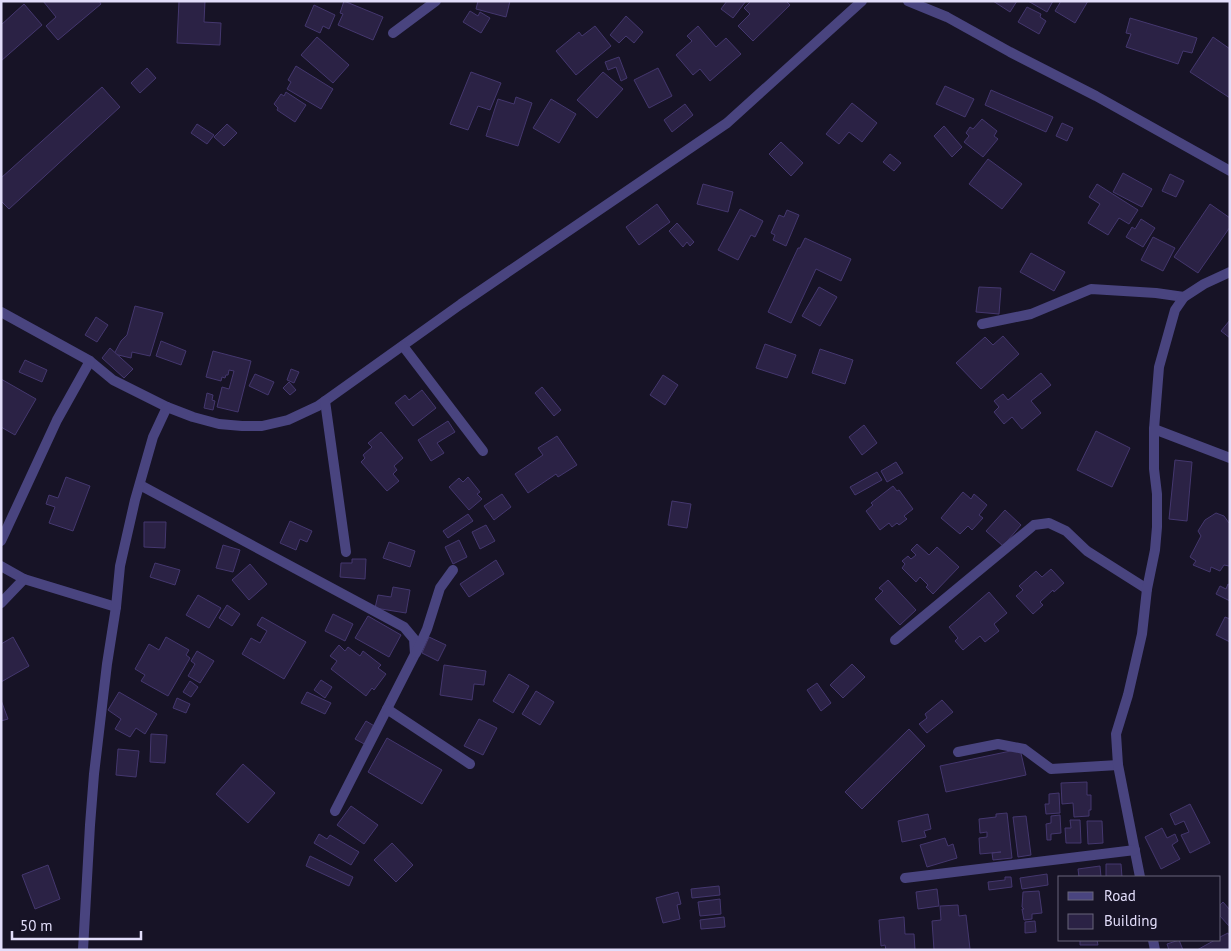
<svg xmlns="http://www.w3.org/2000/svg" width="1231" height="951" font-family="'PT Sans',sans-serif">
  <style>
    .building { fill: #2b2245; stroke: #44376e }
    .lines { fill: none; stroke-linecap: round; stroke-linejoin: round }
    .lane { stroke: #49447f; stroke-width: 10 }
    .street { stroke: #49447f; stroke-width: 10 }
  </style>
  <rect width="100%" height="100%" fill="#171326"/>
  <g class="building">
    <polygon points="43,1 99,1 101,4 58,40 46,26 56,17"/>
    <polygon points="179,1 205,1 204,22 221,23 220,45 177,43"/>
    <polygon points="344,1 383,17 373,40 338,25 343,14 340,13"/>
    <polygon points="478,1 510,1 506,17 476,9"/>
    <polygon points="727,1 746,1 733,18 721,9"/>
    <polygon points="751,1 786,1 790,5 753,41 738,26 750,14 744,8"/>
    <polygon points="993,1 1017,1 1010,12"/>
    <polygon points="1028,1 1053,1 1047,12"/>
    <polygon points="1061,1 1088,1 1075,23 1055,11"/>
    <polygon points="24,4 42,25 1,61 1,25"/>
    <polygon points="314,5 335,15 329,29 323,26 320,33 305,26"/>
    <polygon points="1027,7 1041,14 1040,17 1046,21 1039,34 1018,22"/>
    <polygon points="470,11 478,16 480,12 490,18 481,33 463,22"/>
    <polygon points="626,16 643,32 634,43 626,36 619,43 610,35"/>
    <polygon points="1130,18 1197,38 1192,53 1183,51 1178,64 1126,47 1131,34 1126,33"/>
    <polygon points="595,26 611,46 576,75 556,51 579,32 582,36"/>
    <polygon points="698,26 716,47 726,38 741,54 710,81 700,69 693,75 676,55 692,41 687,36"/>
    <polygon points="317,37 349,65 333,83 301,55"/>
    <polygon points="1213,37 1230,49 1230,98 1190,72"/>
    <polygon points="619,57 627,78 621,81 616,67 608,70 605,62"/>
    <polygon points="296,66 333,89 321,109 287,89 291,82 288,80"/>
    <polygon points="147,68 156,78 140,93 131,83"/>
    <polygon points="658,68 672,96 649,108 634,80"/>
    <polygon points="471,72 501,83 490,110 478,106 468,130 450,124"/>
    <polygon points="603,72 623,89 597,118 577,100"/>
    <polygon points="945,86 974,99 965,117 936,104"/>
    <polygon points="102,87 120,107 9,209 1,201 1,178"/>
    <polygon points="991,90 1053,117 1046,132 985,105"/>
    <polygon points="286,92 306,105 295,122 277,110 278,108 274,104 281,94 284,96"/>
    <polygon points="516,97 532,103 518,146 486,136 498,99 514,104"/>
    <polygon points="551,99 576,114 559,143 533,128"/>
    <polygon points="852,103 877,123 862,142 849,132 839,144 826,134"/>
    <polygon points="685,104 693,115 672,132 664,120"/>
    <polygon points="982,119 997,131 994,136 998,139 983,157 964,142 969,136 966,133 970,127 973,129"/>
    <polygon points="1062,123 1073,128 1067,141 1056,136"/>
    <polygon points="197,124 214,135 207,144 191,133"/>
    <polygon points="227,124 237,133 224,146 214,137"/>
    <polygon points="944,126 962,147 952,157 934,136"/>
    <polygon points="781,142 803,163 791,176 769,154"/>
    <polygon points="890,154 901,163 894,171 883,162"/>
    <polygon points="988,159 1022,184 1002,209 969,184"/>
    <polygon points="1123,173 1152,189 1142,207 1113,192"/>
    <polygon points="1170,174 1184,181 1176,197 1162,191"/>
    <polygon points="703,184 733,192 728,212 697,204"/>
    <polygon points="1097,184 1138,210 1129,224 1119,218 1108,235 1088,223 1100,204 1089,197"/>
    <polygon points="657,204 670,222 639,245 626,227"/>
    <polygon points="1210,204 1230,218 1230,227 1198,273 1174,257"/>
    <polygon points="740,209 763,221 755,237 751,235 738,260 718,250"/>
    <polygon points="787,210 799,215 786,246 773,240 775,235 771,233 779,215 784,217"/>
    <polygon points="1141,219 1155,228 1143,247 1126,237 1132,227 1135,229"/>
    <polygon points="677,223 694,242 690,246 687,242 683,247 669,231"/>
    <polygon points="1153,237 1175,248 1163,271 1141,260"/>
    <polygon points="805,238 851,259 841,281 816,269 791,323 768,312 798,248 800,248"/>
    <polygon points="1031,253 1065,272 1054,291 1020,272"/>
    <polygon points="819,287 837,297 820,326 802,316"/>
    <polygon points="979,287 1001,288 999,314 976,312"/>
    <polygon points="135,306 163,313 150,356 132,352 131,358 114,354 121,341 127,335"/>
    <polygon points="96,317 108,325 97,342 85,335"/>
    <polygon points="1230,320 1230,338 1221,331"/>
    <polygon points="1003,336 1019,354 981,389 956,363 985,337 993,345"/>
    <polygon points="161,341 186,351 181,365 156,356"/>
    <polygon points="765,344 796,355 787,378 756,368"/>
    <polygon points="110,348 133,369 124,378 102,358"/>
    <polygon points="820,349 853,360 845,384 812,373"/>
    <polygon points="213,351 251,361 238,412 217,407 222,387 229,389 234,371 229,370 228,375 226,375 225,378 222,377 221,381 206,377"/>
    <polygon points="25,360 47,370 42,382 19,372"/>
    <polygon points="291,369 299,372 294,383 287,380"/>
    <polygon points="1041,373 1051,385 1031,401 1041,413 1022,429 1012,417 1004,424 994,412 999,407 994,401 1003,394 1008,400"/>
    <polygon points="255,374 274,382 268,395 249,386"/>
    <polygon points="663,375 678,385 665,405 650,395"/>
    <polygon points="1,379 36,399 15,435 1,427"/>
    <polygon points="289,382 296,390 290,395 283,388"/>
    <polygon points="542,387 561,410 554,416 535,393"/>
    <polygon points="422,390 436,408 413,426 395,403 405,395 409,400"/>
    <polygon points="207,393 213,395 212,400 215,401 213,410 204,408"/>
    <polygon points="448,421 455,432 437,443 444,453 431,461 418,440"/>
    <polygon points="864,425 877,443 862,455 849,437"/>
    <polygon points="1096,431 1130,448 1112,487 1077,470"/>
    <polygon points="381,432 403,458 394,466 397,470 393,474 399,481 387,491 361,462 365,458 363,455 372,447 368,443"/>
    <polygon points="557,436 577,465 558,477 556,474 528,493 515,474 543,455 538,448"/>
    <polygon points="1175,460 1192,462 1187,521 1169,519"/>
    <polygon points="896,462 903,473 887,482 881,471"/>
    <polygon points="877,472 882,480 855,495 850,487"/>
    <polygon points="66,477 90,486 73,531 49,523 55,507 46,504 49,495 58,498"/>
    <polygon points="468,477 480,492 477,494 482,499 469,510 449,487 459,478 463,482"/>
    <polygon points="893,486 897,491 899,490 913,509 904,516 907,519 899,525 897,523 892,527 889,523 880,530 866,511 873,505 871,503"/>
    <polygon points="963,492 971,499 974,494 987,505 979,515 983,518 972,530 968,526 960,534 941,518"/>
    <polygon points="502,494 511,507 494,520 484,506"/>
    <polygon points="672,501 691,504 687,528 668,525"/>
    <polygon points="1005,510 1021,525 1003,546 986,531"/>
    <polygon points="1216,513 1224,516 1229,523 1230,522 1230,565 1229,566 1224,565 1220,571 1211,567 1210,572 1193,565 1196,561 1190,557 1201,536 1198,531 1205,520"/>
    <polygon points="468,514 473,521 448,538 443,531"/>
    <polygon points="290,521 312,531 307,542 300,539 296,550 280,543"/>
    <polygon points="144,522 166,522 165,548 144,547"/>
    <polygon points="486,525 495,541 480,549 472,532"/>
    <polygon points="459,540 467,557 453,564 445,547"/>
    <polygon points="389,542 415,551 410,567 383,558"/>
    <polygon points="917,544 929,555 937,547 959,567 933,594 926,587 928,585 920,577 916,582 902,568 905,564 902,561 908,556 911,559 916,555 911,550"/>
    <polygon points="223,545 240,550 233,572 216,568"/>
    <polygon points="352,559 366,559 365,579 340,577 341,563 352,563"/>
    <polygon points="496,560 504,574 469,597 460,584"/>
    <polygon points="155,563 180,570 175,585 150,577"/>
    <polygon points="250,564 267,584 249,600 232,580"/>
    <polygon points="1051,569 1064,583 1054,592 1053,590 1040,602 1043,605 1033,614 1016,596 1023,590 1019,586 1036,571 1042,577"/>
    <polygon points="888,580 916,610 900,625 875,599 883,591 879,588"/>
    <polygon points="1228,584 1230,585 1230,601 1216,594 1220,586 1226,589"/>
    <polygon points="393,587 410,590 406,613 375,608 378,595 391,597"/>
    <polygon points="989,592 1007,613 994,624 999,631 985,642 980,636 963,650 955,641 958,638 949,627"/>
    <polygon points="198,595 221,608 209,628 186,615"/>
    <polygon points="227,605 240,614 232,626 219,618"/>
    <polygon points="333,614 353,624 345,641 325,631"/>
    <polygon points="368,616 401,635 389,657 355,638"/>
    <polygon points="262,617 306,642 284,679 242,654 251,638 260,643 267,631 257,625"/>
    <polygon points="1225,617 1230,619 1230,642 1216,635"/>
    <polygon points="13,637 29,666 1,682 1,644"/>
    <polygon points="166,637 189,650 186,655 190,658 168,696 141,681 145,675 135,669 149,644 159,650"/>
    <polygon points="429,637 446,645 438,661 422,653"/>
    <polygon points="339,645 345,651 348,647 360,656 363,651 381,665 378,668 386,674 374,690 372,688 366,696 331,669 337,661 330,656"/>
    <polygon points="197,651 214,661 200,683 188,676 195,664 191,661"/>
    <polygon points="852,664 865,677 843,698 830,685"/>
    <polygon points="444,665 486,671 484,685 474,684 472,700 440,695"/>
    <polygon points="509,674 529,686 513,713 493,701"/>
    <polygon points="321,680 332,687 325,698 314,690"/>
    <polygon points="190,681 198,687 191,697 183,692"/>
    <polygon points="817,683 831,703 821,711 807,690"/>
    <polygon points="536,691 554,702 540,725 522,714"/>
    <polygon points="119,692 157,714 145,734 136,728 130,737 115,729 121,719 108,710"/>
    <polygon points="307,692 331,703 325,714 301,703"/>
    <polygon points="177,698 190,704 186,713 173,708"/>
    <polygon points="1,700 8,719 1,721"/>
    <polygon points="942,700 953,712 927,733 919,724 927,718 925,714"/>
    <polygon points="479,719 497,728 483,755 464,746"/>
    <polygon points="366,721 376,727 366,745 355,739"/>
    <polygon points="909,729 925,746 862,809 845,792"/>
    <polygon points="151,734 167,735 165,763 150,762"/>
    <polygon points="387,738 442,770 422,804 368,772"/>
    <polygon points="118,749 139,751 136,777 116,775"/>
    <polygon points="1020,749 1026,775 946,792 940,766"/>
    <polygon points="243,764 275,793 248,823 216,794"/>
    <polygon points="1087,782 1087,795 1091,795 1091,810 1089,810 1089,816 1074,817 1073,803 1062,804 1061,783"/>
    <polygon points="1059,793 1060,813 1046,814 1045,804 1049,804 1049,794"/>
    <polygon points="1190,804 1210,843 1190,853 1181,835 1189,832 1184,821 1175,825 1170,814"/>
    <polygon points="351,806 378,825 364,844 337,825"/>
    <polygon points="1007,813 1012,858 993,860 992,853 1001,852 980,854 979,838 987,837 987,832 980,833 979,819 996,817 996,814"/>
    <polygon points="928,814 931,829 924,831 926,837 902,842 898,821"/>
    <polygon points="1060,815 1061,833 1051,834 1051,840 1047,840 1046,824 1051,823 1051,816"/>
    <polygon points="1026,816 1031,855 1018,857 1013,817"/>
    <polygon points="1070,820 1080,820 1081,843 1066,843 1065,828 1071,828"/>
    <polygon points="1087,821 1102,821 1103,843 1088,844"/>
    <polygon points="1162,828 1167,838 1175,834 1178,841 1172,845 1180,859 1161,869 1145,837"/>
    <polygon points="319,834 327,839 330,835 359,852 351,865 314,843"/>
    <polygon points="945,838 948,846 953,844 957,858 927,867 920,845"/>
    <polygon points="392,843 413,865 396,882 374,860"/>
    <polygon points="310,856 353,877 349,886 306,866"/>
    <polygon points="1106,864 1121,864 1122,877 1106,877"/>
    <polygon points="48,865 60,899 35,909 22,875"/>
    <polygon points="1100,866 1101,877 1079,877 1078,869"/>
    <polygon points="1047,874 1048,885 1022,889 1020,878"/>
    <polygon points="1005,877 1011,877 1012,887 989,890 988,882 1005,880"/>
    <polygon points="719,886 720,895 692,898 691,889"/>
    <polygon points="937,889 939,906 918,909 916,892"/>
    <polygon points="1039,891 1042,913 1032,914 1032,919 1024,920 1022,909 1024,909 1022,907 1023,892"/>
    <polygon points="678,892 681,904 677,905 680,919 663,923 656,898"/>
    <polygon points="720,899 721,914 700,916 698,902"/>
    <polygon points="1223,902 1230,910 1229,926 1220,916 1220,905"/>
    <polygon points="958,905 959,916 966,915 970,949 934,950 932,921 941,920 940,906"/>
    <polygon points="724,917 725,927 701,929 700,920"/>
    <polygon points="904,917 905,934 914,934 915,950 886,950 885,945 881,946 879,920"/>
    <polygon points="1035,921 1036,932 1025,933 1025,922"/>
    <polygon points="1228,933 1230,937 1230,950 1197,950 1215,940 1220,940 1220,937"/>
    <polygon points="1080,940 1097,940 1098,945 1080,945"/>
    <polygon points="1179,940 1183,950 1169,950 1167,944"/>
  </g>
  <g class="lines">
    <polyline class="lane" points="958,752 998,744 1024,749 1051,769 1118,765"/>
    <g class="street">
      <polyline points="908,1 947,17 1010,52 1096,96 1230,171"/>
      <polyline points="393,33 436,1"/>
      <polyline points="1,312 90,361 113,380 167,407 193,417 219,424 242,426 262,426 288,420 318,406 461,304 727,123 862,1"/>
      <polyline points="982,324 1031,314 1091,289 1156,293 1184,297"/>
      <polyline points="403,346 483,451"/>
      <polyline points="325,401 346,552"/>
      <polyline points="1154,429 1230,458"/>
      <polyline points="140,485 404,627 414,639 415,654 335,811"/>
      <polyline points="1,541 57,420 90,361"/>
      <polyline points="1,566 24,579 116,607"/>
      <polyline points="1,603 24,579"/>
      <polyline points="895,640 1034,525 1049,523 1066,531 1087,551 1147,589"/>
      <polyline points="416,653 427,629 440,588 453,570"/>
      <polyline points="387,709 470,764"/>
      <polyline points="1140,877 1118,765 1116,734 1128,695 1142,634 1147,589 1155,550 1157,527 1157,494 1154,469 1154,429 1159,367 1175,310 1184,297 1204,284 1230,272"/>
      <polyline points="905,878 1135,850"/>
      <polyline points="1153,940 1155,950"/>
      <polyline points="83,950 90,825 94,774 107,664 116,607 120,566 135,500 153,437 167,407"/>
    </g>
  </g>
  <rect width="1231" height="951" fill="none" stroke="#e2ddfa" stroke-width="5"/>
  <rect x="1058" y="876" width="162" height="65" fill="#171326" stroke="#68647b"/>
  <rect x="1068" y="892" width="25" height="8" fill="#49447f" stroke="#68647b"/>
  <text x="1104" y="901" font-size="15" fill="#e2ddfa">Road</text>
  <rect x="1068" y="914" width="25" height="15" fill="#2b2245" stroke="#68647b"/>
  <text x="1104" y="926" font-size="15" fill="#e2ddfa">Building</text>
  <path d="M12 931v8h129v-8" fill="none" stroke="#e2ddfa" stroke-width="2.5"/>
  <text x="20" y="931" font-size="15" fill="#e2ddfa" stroke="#171326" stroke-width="4" paint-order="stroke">50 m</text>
</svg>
